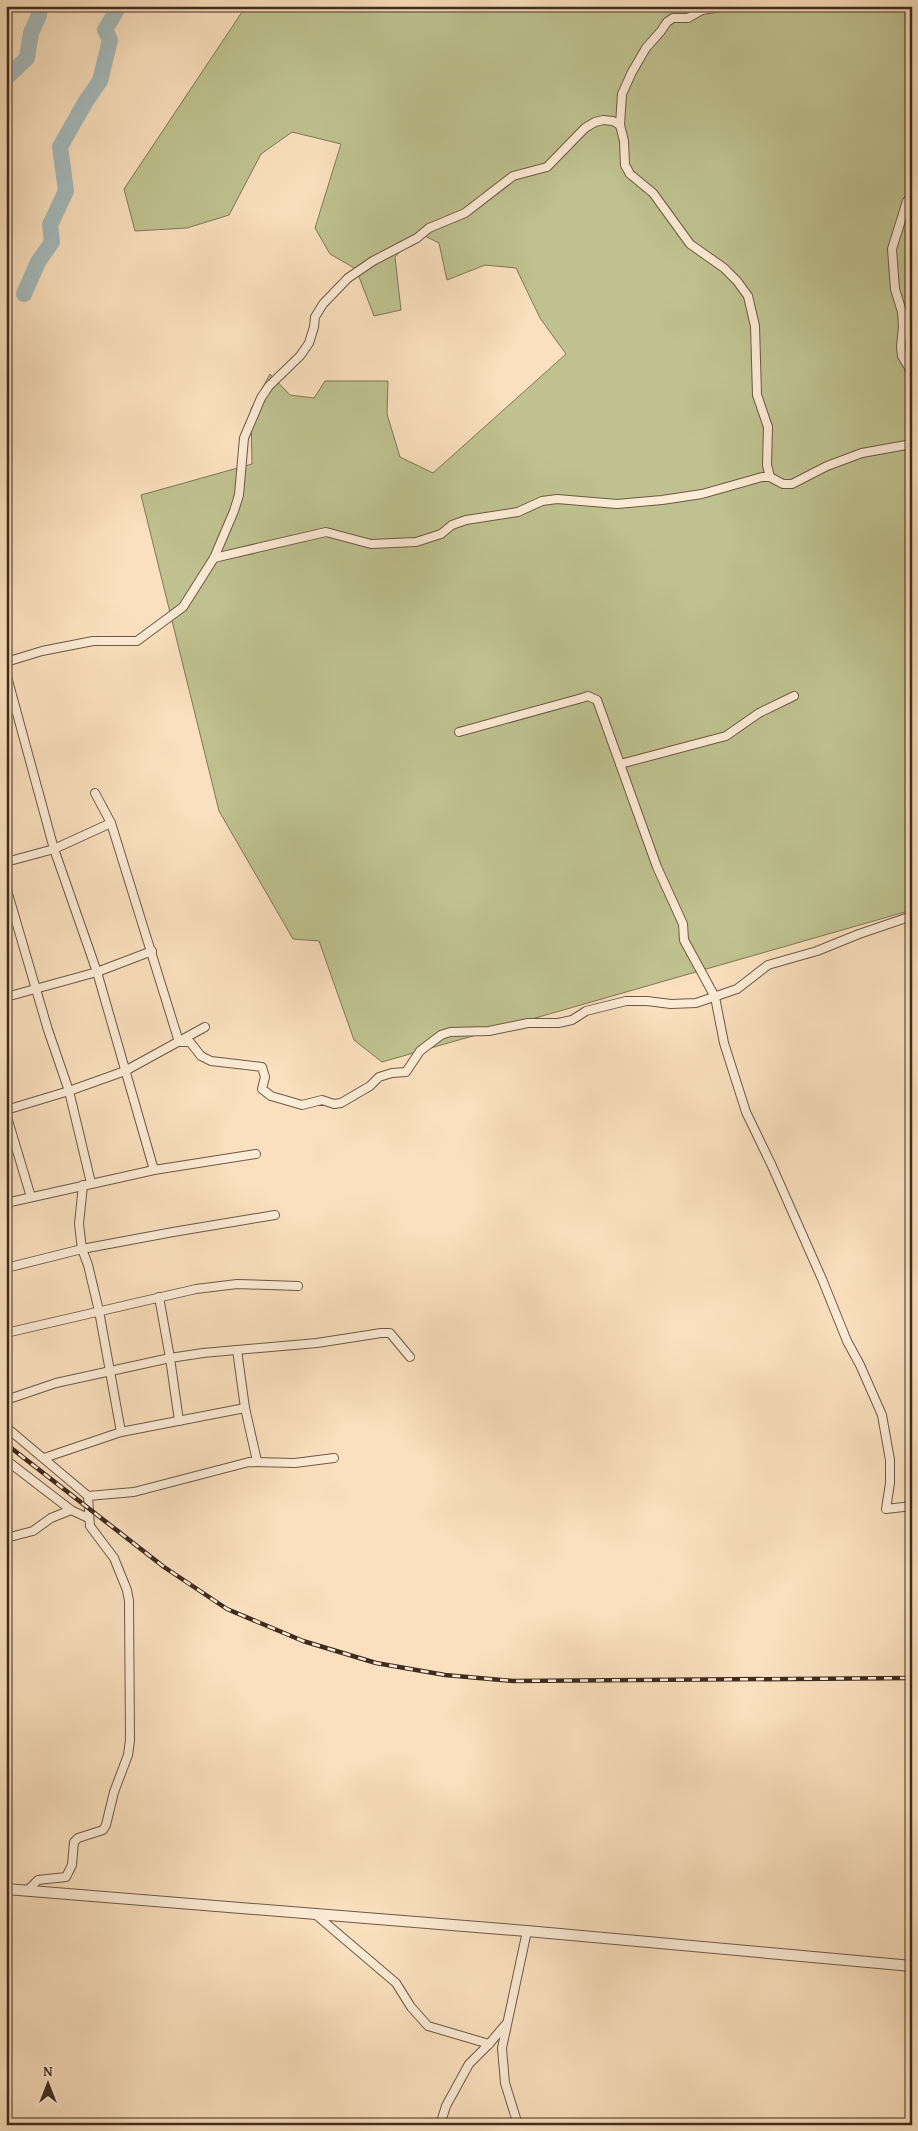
<svg xmlns="http://www.w3.org/2000/svg" width="918" height="2131" font-family="'Gentium Book Plus',serif">
  <style>
    .green { fill: #bfc290; stroke: #807658 }
    .lines { fill: none; stroke-linecap: round; stroke-linejoin: round }
    .river { stroke: #a4babc; stroke-width: 16 }
    .minor-casing { stroke: #6e5847; stroke-width: 10 }
    .tertiary-casing { stroke: #6e5847; stroke-width: 12 }
    .minor { stroke: #fcebd5; stroke-width: 8 }
    .tertiary { stroke: #fcebd5; stroke-width: 10 }
    .rail-casing { stroke: #402b1f; stroke-width: 4.5 }
    .rail { stroke: #fcebd5; stroke-width: 2.5; stroke-dasharray: 8; stroke-linecap: butt }
  </style>
  <rect width="100%" height="100%" fill="#fae0be"/>
  <filter id="stains"><feTurbulence type="fractalNoise" baseFrequency=".004" numOctaves="4"/><feColorMatrix values="0 0 0 0 .2 0 0 0 0 .09 0 0 0 0 .02 0 0 0 .5 -.17"/></filter>
  <radialGradient id="worn" r=".72"><stop offset=".6" stop-color="#630" stop-opacity="0"/><stop offset="1" stop-color="#630" stop-opacity=".3"/></radialGradient>
  <polygon class="green" points="246,6 912,6 912,910 382,1062 354,1040 319,941 293,939 219,811 141,495 252,464 251,409 270,374 290,395 314,398 325,381 388,381 387,414 400,457 433,473 566,354 540,318 516,268 485,265 447,280 439,243 417,232 395,257 401,310 374,316 356,269 330,254 315,228 341,144 292,132 261,154 229,215 187,228 135,231 124,189"/>
  <g class="lines">
    <g class="river">
      <polyline points="6,78 27,58 31,33 39,15 39,6"/>
      <polyline points="24,294 38,262 52,242 50,225 66,191 60,147 86,101 100,81 110,40 105,30 119,6"/>
    </g>
    <defs>
      <g id="minor">
        <polyline points="747,6 720,7 702,10 688,18 673,18 667,22 661,31 646,48 632,72 622,94 620,125 624,141 625,165 630,174 653,193 690,244 724,268 737,281 748,296 755,326 757,395 768,427 767,465 770,477"/>
        <polyline points="907,201 892,249 895,289 902,312 903,327 901,346 902,356 912,373"/>
        <polyline points="214,558 326,532 371,544 416,542 441,534 452,525 466,520 518,512 542,501 557,499 617,504 662,500 702,494 762,477 770,477 783,484 792,484 827,466 862,453 912,444"/>
        <polyline points="6,662 42,651 93,641 137,641 183,607 214,558 234,511 239,495 244,438 261,398 269,386 300,356 309,343 314,327 315,317 323,304 348,278 373,261 417,238 429,228 465,213 513,176 547,167 585,128 595,122 603,120 613,121 620,125"/>
        <polyline points="6,673 54,849 97,972 154,1170"/>
        <polyline points="459,732 582,698 588,696 597,700 657,867 683,924 684,940 715,997 724,1043 746,1112 772,1166 822,1279 847,1341 860,1365 882,1415 890,1460 890,1483 886,1509 912,1506"/>
        <polyline points="620,764 726,736 759,713 794,696"/>
        <polyline points="95,793 111,823 179,1042 190,1042 201,1056 211,1061 262,1067 265,1077 262,1089 271,1096 302,1105 322,1100 334,1104 341,1103 370,1086 379,1077 392,1073 406,1072 420,1051 441,1035 450,1032 489,1031 528,1023 558,1023 572,1020 586,1011 626,1001 647,1001 671,1004 696,1003 737,989 768,965 817,951 859,934 912,916"/>
        <polyline points="6,862 54,849 111,823"/>
        <polyline points="6,887 48,1030 69,1091 91,1183"/>
        <polyline points="6,997 97,972 152,951"/>
        <polyline points="6,1110 69,1091 125,1071 205,1027"/>
        <polyline points="6,1114 31,1197"/>
        <polyline points="83,1185 79,1224 82,1249 88,1265 99,1311 121,1432"/>
        <polyline points="6,1203 154,1170 256,1154"/>
        <polyline points="6,1268 82,1249 173,1232 275,1215"/>
        <polyline points="159,1297 170,1358 179,1421"/>
        <polyline points="6,1333 196,1289 237,1284 298,1286"/>
        <polyline points="237,1350 245,1408 257,1461"/>
        <polyline points="6,1400 56,1383 170,1358 203,1353 317,1343 381,1333 390,1333 410,1357"/>
        <polyline points="6,1427 88,1496 90,1526 114,1558 127,1590 129,1601 130,1740 128,1755 114,1792 106,1825 103,1830 78,1838 74,1842 72,1865 66,1877 38,1880 28,1890"/>
        <polyline points="44,1458 121,1432 245,1408"/>
        <polyline points="6,1460 71,1510 88,1518"/>
        <polyline points="88,1496 134,1492 249,1462 295,1463 334,1458"/>
        <polyline points="6,1538 33,1531 51,1518 71,1510"/>
        <polyline points="315,1914 396,1983 411,2007 428,2026 489,2044"/>
        <polyline points="440,2125 446,2106 469,2064 489,2044 506,2024"/>
        <polyline points="518,2125 505,2083 502,2048 527,1931"/>
      </g>
      <polyline id="tertiary" points="6,1889 527,1931 912,1966"/>
    </defs>
    <use href="#minor" class="minor-casing"/>
    <use href="#tertiary" class="tertiary-casing"/>
    <use href="#minor" class="minor"/>
    <use href="#tertiary" class="tertiary"/>
    <defs>
      <polyline id="rail" points="6,1444 164,1567 227,1609 303,1641 376,1663 445,1675 513,1681 912,1678"/>
    </defs>
    <use href="#rail" class="rail-casing"/>
    <use href="#rail" class="rail"/>
  </g>
  <rect width="918" height="2131" fill="none" stroke="#fae0be" stroke-width="25"/>
  <rect x="8" y="8" width="903" height="2116" fill="none" stroke="#402b1f" stroke-width="2.5"/>
  <rect x="12" y="12" width="893" height="2106" fill="none" stroke="#402b1f"/>
  <g transform="translate(48 2084)" stroke="#fcebd5" stroke-width="4" paint-order="stroke">
  <path d="M0-4L9 19L0 12L-9 19Z" fill="#402b1f"/>
  <text y="-8" font-size="14" font-weight="bold" text-anchor="middle" fill="#402b1f">N</text>
  </g>
  <rect width="100%" height="100%" filter="url(#stains)"/>
  <rect width="100%" height="100%" fill="url(#worn)"/>
</svg>
